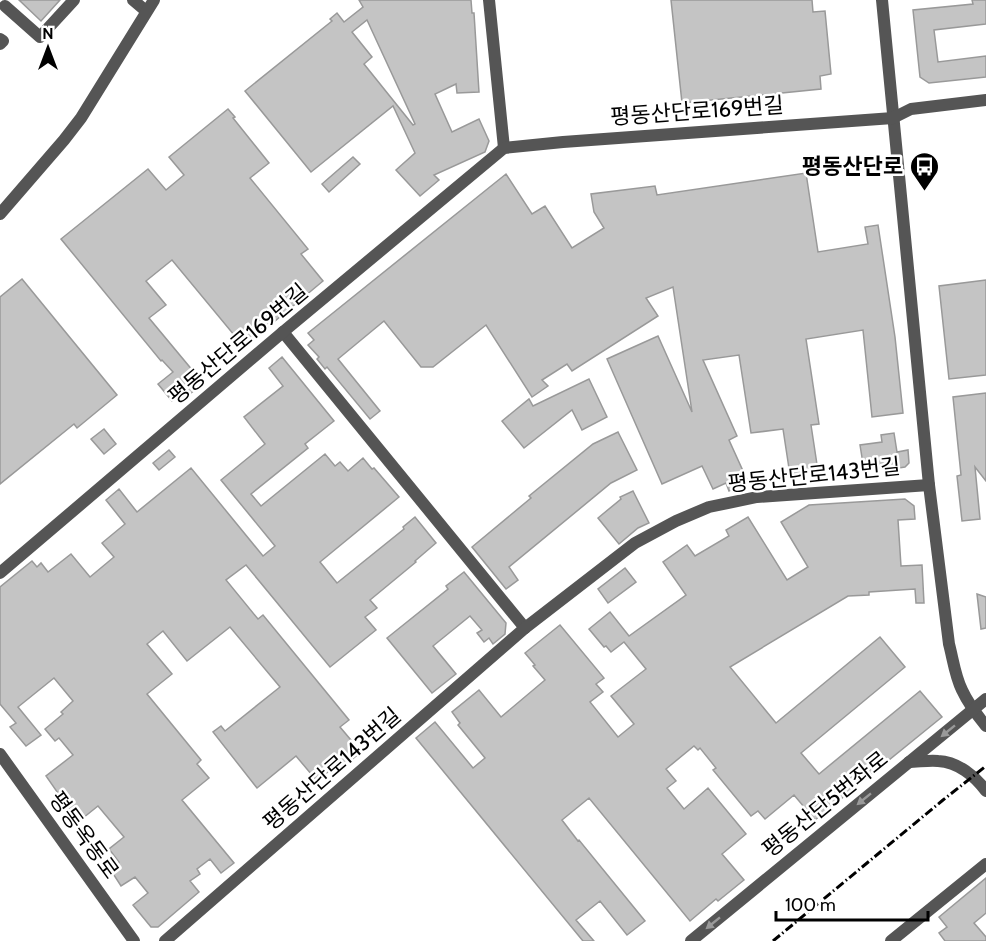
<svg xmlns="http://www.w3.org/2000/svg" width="986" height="941" font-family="Cabin,'Noto Sans KR',sans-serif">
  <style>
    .building { fill: #c4c4c4; stroke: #999; stroke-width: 1.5; fill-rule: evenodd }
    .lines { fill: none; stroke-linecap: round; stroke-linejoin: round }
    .minor { stroke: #555; stroke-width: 12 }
    .rail { stroke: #000; stroke-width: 3; stroke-dasharray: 9 3 1.5 3; stroke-linecap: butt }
    .oneway { fill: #999 }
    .labels { text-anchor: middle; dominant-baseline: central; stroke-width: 5; stroke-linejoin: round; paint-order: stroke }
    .street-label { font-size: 22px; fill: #000; stroke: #fff }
    .poi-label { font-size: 22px; font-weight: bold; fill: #000; stroke: #fff; text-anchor: end }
  </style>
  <rect width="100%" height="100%" fill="#fff"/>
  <g class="building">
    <polygon points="19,0 60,0 41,21"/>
    <path d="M359,0h112l1,13h2l5,79 -22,1 -1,-9 -21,10 17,38 27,-13 10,22 -4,11 -51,23 5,5 -19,16 -24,-26 19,-17 -22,-47 -82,66 -66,-81 87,-70 -2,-2 7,-6 7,9 19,-15zM367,20l48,104 -2,1 -49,-61 8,-7 -20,-25z"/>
    <polygon points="671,0 812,0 813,12 825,11 831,74 820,76 821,89 682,103"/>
    <polygon points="972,0 986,0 986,24 934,30 938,62 986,56 986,77 929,83 920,77 913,10 973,4"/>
    <polygon points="228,109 235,117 233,118 269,163 250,178 308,249 301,254 323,281 244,347 172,260 146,281 166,305 149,318 203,383 190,394 186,389 172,401 158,384 173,372 162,360 161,361 61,239 148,169 166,190 184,175 169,157"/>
    <polygon points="353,157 360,164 329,192 322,184"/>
    <polygon points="806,173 818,252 868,244 865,227 878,225 895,337 903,413 872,417 863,330 806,339 819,424 811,425 818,471 790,475 783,429 751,433 739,355 703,360 737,436 729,440 748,482 729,491 726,483 713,489 702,466 662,484 607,359 658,336 692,412 673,287 646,298 658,316 572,371 567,364 542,380 548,386 532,397 486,325 433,367 421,367 384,321 338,359 380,411 370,419 327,367 325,369 317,359 319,357 308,345 314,340 308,333 506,174 532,214 545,206 572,248 604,228 594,212 591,194 655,186 657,195"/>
    <polygon points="22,279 117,395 77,428 74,424 0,484 0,297"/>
    <polygon points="986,280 986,375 949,379 939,286"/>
    <polygon points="282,357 334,421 305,444 308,448 251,494 261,506 325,454 335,466 340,462 348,471 363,458 372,469 374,468 399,497 320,562 337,583 404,529 403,527 415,517 436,543 415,561 416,562 370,600 377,608 365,617 376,630 330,667 246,565 226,580 258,619 263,615 349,720 340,727 361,752 344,766 340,762 317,781 296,756 257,788 213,732 221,726 225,731 280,687 230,627 187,661 163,631 147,644 172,674 147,694 201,760 197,764 209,778 182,800 234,863 221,873 210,859 197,869 200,874 190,881 199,892 158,927 151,927 133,905 148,893 135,877 121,886 110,869 119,862 109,849 124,837 98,806 78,822 46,776 73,755 59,738 55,741 45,729 63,714 61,712 73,701 54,678 18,707 41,735 26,746 10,727 16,723 0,704 0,587 32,561 37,567 41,563 48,572 71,554 90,577 114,557 102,543 125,524 106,500 119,489 137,512 191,468 263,556 275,546 221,480 265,444 244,417 283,386 269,368"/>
    <polygon points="589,379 607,417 582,430 572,410 524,448 502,421 529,399 533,406"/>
    <polygon points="986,393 986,481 975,467 980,519 962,521 957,476 961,475 953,397"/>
    <polygon points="104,429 116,444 104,454 91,439"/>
    <polygon points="618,432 637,470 611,483 509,567 518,580 506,589 472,547 531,498 529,496 593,444"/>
    <polygon points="894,433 897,452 908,450 909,463 905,467 886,470 885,467 864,470 860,445 882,442 881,435"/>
    <polygon points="169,450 175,457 159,470 153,463"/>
    <polygon points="633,491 649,523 638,528 619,544 598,518 621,499 620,497"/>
    <polygon points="905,499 914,506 915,519 898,520 901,566 922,565 924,603 916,603 915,589 869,592 869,595 848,596 730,667 776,723 880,637 905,667 801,753 819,774 920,691 942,717 815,820 794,795 765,819 758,811 751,816 713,770 716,768 700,748 698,750 694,746 666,769 676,781 667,788 684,809 708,788 746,834 722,854 744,880 718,901 716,899 690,921 589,798 562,820 578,841 579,840 645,921 627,935 600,901 576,920 594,941 583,941 416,738 435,722 473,768 485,758 458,725 460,723 452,712 479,690 501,717 545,680 533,666 535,665 525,653 560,625 604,678 596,684 603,692 590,702 618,737 634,724 611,696 646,669 624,642 611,652 606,646 604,647 589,629 610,612 629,636 686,595 663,562 687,545 695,556 729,536 726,530 748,517 787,580 808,567 781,522 809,505"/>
    <polygon points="625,568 636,582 608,603 598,589"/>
    <polygon points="464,572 506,623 505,634 493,644 489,638 484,642 477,633 482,630 470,616 433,646 456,674 432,693 387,638 448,589 446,586"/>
    <polygon points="977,594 986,597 986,628 981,629"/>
    <polygon points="986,878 986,913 974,923 986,937 986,941 945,941 939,933 947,927 939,917"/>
  </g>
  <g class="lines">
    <g class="minor">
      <polyline points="133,0 146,11"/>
      <polyline points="489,0 504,148"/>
      <path d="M882,0l47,485 20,159c4,15 6,32 13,46 6,13 15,25 24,36"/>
      <polyline points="5,6 40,37 74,0"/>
      <polyline points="0,39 3,41 0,44"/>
      <polyline points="0,214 64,140 81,118 154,0"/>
      <polyline points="283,332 525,628"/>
      <polyline points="0,573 283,332 504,148 563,142 893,118 911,109 986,100"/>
      <polyline points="0,754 134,941"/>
      <path d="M909,762c9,0 20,-2 29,-1 20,1 37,15 48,30"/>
      <polyline points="165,941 525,628 635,543 676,521 709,507 757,497 929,485"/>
      <polyline points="691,941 986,699"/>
      <polyline points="891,941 986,864"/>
    </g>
    <polyline class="rail" points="773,941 943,800 986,766"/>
  </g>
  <defs><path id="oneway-solid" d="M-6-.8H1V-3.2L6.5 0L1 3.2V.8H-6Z" transform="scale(1.5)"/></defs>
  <g class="oneway">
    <use href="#oneway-solid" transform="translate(948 731) rotate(141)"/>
    <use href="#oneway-solid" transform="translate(864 799) rotate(141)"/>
    <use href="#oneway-solid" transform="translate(713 923) rotate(141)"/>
  </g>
  <defs>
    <symbol id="bus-pin" viewBox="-11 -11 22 30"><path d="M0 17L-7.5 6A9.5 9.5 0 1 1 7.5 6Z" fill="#000" stroke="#fff"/><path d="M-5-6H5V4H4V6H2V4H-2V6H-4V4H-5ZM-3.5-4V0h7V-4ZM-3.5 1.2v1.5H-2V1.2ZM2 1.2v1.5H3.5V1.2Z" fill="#fff"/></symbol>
  </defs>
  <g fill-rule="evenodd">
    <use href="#bus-pin" x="908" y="150" width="33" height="45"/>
  </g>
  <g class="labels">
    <g class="street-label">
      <text transform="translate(697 111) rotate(-4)">평동산단로169번길</text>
      <text transform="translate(238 344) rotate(-40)">평동산단로169번길</text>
      <text transform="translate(814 475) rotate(-6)">평동산단로143번길</text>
      <text transform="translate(332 769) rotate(-41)">평동산단로143번길</text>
      <text transform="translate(825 804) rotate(-39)">평동산단5번좌로</text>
      <text transform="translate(84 835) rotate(54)">평동옥동로</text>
    </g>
    <g class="poi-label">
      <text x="903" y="166">평동산단로</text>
    </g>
  </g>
  <g transform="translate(48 48)" stroke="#ffffff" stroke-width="4.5" paint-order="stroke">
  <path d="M0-4.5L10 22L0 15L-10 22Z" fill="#000000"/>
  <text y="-9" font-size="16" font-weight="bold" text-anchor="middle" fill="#000000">N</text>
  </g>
  <path d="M776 911v9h152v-9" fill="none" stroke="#000000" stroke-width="3"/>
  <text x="785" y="911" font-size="18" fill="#000000" stroke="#ffffff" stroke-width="4.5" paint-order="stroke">100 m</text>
</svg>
